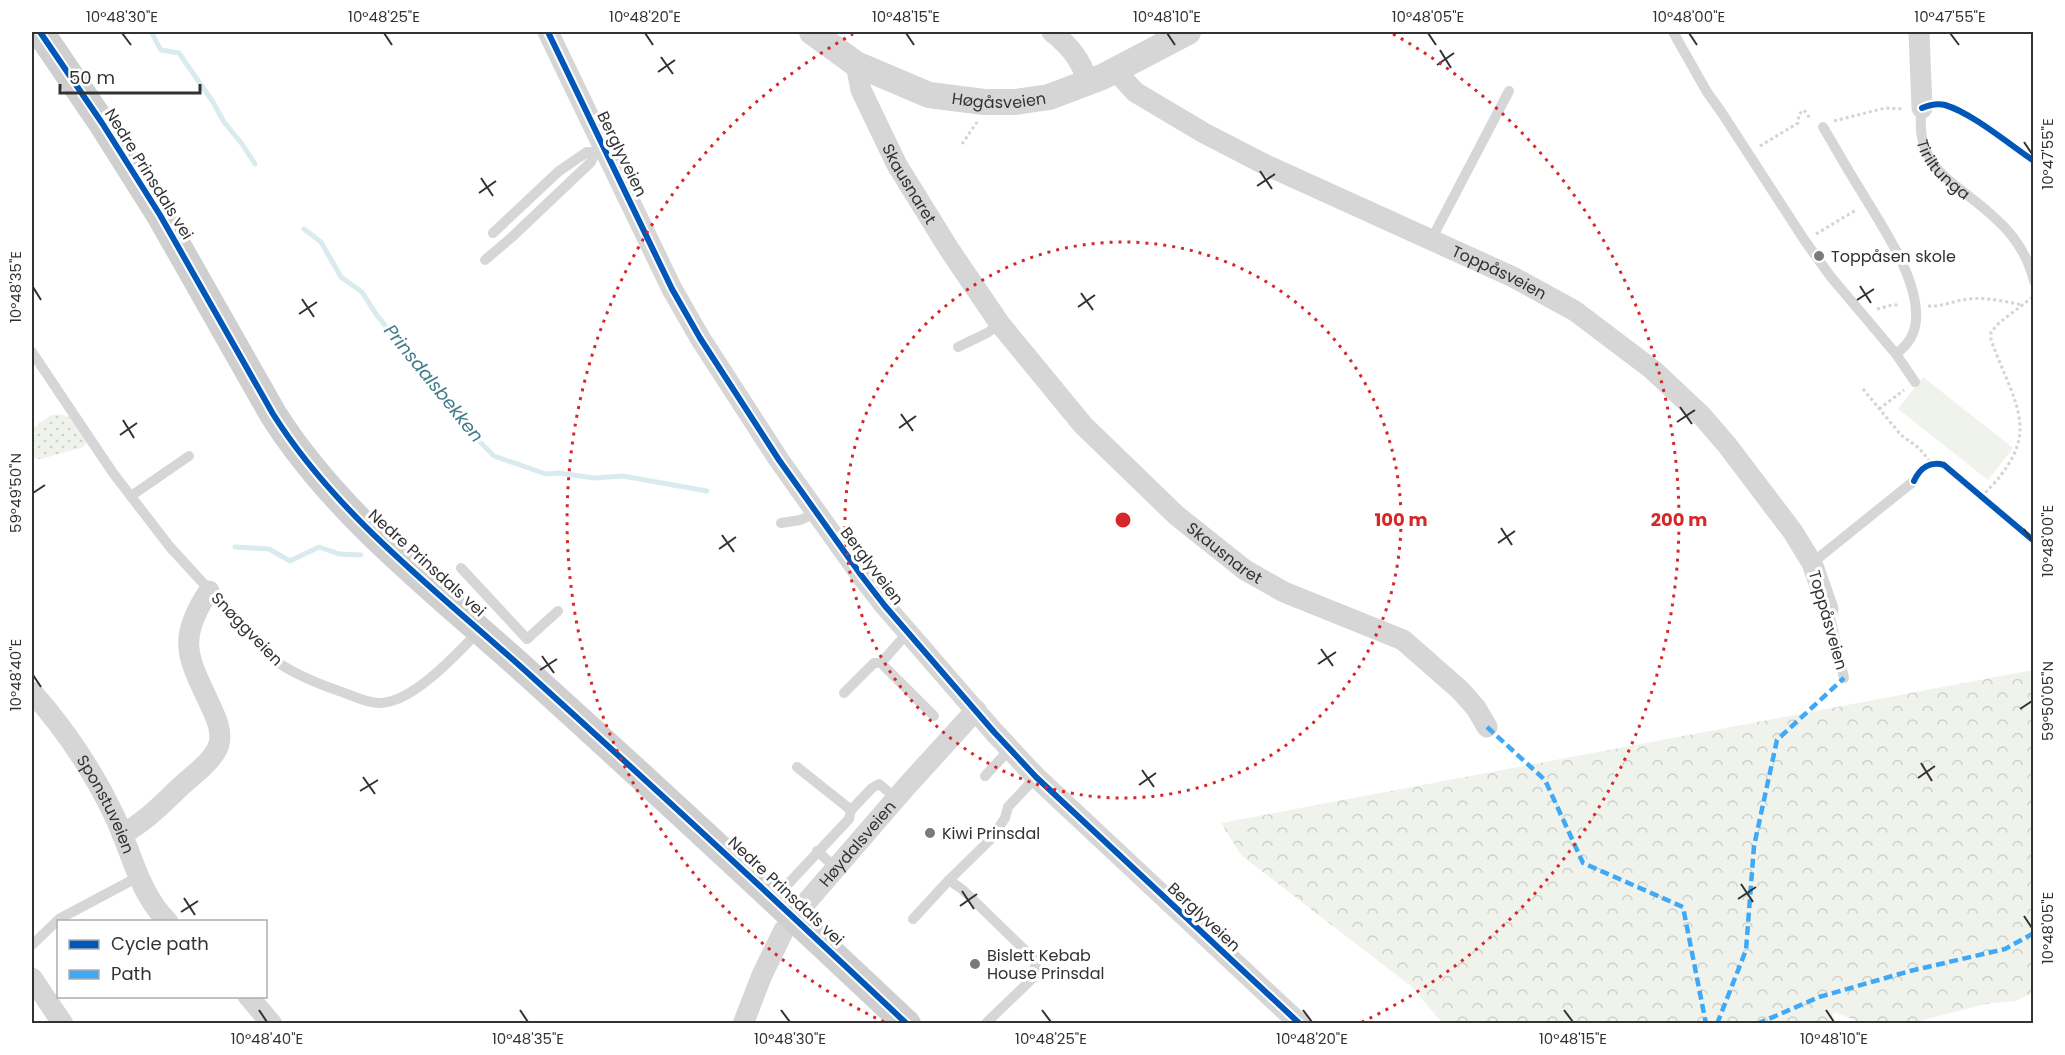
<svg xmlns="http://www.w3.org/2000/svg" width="2065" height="1055" font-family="Poppins,sans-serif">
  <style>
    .grass { fill: url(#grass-dots) }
    .forest { fill: url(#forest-crowns) }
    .pitch { fill: #f0f3ec }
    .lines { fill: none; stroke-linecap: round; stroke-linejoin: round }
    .stream { stroke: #daebef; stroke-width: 5 }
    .path { stroke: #d4d4d4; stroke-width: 3; stroke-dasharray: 3 3; stroke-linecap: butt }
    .service { stroke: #d6d6d6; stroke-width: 10 }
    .minor { stroke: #d6d6d6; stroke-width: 21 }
    .tertiary { stroke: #d6d6d6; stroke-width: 26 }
    .secondary { stroke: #cfcfcf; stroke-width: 28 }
    .quiet { stroke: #3fa9f5; stroke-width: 4.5; stroke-dasharray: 9 4.5; stroke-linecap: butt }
    .cycleway-casing { stroke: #fff; stroke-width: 10 }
    .cycleway { stroke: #0057b8; stroke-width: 6 }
    .ticks { fill: none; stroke: #323232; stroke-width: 2 }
    .ring { fill: none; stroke: #d62828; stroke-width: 3; stroke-dasharray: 3 6 }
    .poi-dot { fill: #7a7a7a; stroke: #fff; stroke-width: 2 }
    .labels { text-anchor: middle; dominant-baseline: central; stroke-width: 6; stroke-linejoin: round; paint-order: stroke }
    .street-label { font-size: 16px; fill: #323232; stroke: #fff }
    .poi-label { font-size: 16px; fill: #323232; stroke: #fff; text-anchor: start }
    .water-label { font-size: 18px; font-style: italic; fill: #417b8b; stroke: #fff }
    .centre { fill: #d62828; stroke: #fff; stroke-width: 3 }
    .ring-label { font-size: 18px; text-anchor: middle; font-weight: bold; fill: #d62828; stroke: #fff; stroke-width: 6; stroke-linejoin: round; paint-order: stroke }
    .neatline { fill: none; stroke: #323232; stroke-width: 2 }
    .ticks-label { font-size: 15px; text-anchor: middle; fill: #323232 }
  </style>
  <defs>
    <pattern id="grass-dots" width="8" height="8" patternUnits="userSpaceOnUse" patternTransform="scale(1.5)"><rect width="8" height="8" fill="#f0f3ec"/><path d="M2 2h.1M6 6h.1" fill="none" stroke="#ced1cb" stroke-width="1.8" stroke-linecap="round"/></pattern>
    <pattern id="forest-crowns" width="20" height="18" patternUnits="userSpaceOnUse" patternTransform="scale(1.5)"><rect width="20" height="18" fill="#f0f3ec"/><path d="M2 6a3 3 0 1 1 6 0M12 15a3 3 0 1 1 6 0" fill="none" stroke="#ced1cb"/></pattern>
  </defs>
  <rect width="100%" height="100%" fill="#fff"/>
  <polygon class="grass" points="61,414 71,418 87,442 84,447 41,459 32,458 32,429 51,415"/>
  <polygon class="forest" points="2033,670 2033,993 2015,1001 1985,1004 1916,1022 1857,1021 1834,1012 1828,1024 1442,1023 1412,987 1241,855 1221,823"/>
  <polygon class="pitch" points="1923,377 2013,448 1988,480 1898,409"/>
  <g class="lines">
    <g class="stream">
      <polyline points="151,32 161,50 179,53 213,102 224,122 242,144 255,164"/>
      <polyline points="304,229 321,242 341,277 362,292 376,314 461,423 494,456 546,474 559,473 594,478 623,476 707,491"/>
      <polyline points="235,547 269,549 290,561 319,547 339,554 361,555"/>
    </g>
    <g class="path">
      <polyline points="1834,121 1885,108 1904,109"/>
      <polyline points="962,144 977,122"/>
      <polyline points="1760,146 1798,123 1799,114 1804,110 1811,120"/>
      <polyline points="1816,234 1856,210"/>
      <path d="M1928,306c15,1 27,-6 42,-7 18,-2 36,3 53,6"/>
      <polyline points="1877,309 1892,305 1900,305"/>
      <polyline points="1863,389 1901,435 1919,448 1932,464"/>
      <polyline points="1879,409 1904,390"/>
      <path d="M1981,497c63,-62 37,-85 10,-157v-8l8,-9 35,-27"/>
    </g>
    <g class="service">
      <polyline points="1673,32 1707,92 1722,113 1805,241 1831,277 1896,354 1915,382"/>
      <path id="s1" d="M1922,108c-10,62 37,75 74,111 18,16 32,38 38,62"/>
      <path d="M1823,127c12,20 23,40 35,59 21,36 61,91 58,134 -1,15 -8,25 -20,34"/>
      <polyline points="493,233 559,171 587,152 595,152"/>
      <polyline points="1431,240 1509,91"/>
      <polyline points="485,260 512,237 591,162 595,152 603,146"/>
      <polyline points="958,347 987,333 1000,324"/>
      <path d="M32,352l81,121 57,74 103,112c20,15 43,24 66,32 13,4 26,12 40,12 32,1 77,-48 99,-71"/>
      <polyline points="131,496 189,456"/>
      <polyline points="781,523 800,520 816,513"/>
      <polyline points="1812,563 1914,481"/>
      <polyline points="461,568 527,639 558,611"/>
      <polyline points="1828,609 1844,678"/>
      <polyline points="881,663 934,716"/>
      <polyline points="844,693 874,663 881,663 908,632"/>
      <polyline points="797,767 851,810 872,788 879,784 897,799"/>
      <polyline points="985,776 1010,749"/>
      <polyline points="993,836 1005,818 1008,807 1036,777"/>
      <polyline points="817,851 836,868"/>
      <polyline points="949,880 963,890 1032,957 1036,963 1032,979 985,1024"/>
      <polyline points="788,884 849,819 851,810"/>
      <polyline points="913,919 949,880 991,839"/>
      <polyline points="32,945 59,919 138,877"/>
    </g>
    <g class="minor">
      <polyline points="548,32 672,289 700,338 779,460 861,575 885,606 994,732 1036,777 1300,1024"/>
      <path d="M1052,32c18,14 29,28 36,50"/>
      <polyline points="1919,32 1922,108"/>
      <path id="s2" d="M856,64l5,26 36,75 52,84 51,75 83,101 93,90 69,55 39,22 119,48 57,50 16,18 11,19"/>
      <path id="s3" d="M1116,71l19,21 69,41 60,31 249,113 62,34 78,59 49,46 25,29 66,87 19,31 16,46"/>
      <path id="s4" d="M32,692c32,36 61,79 82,123 18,37 24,77 54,107"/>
      <path d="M122,834c22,-11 39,-29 57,-46 12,-12 35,-27 40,-44 3,-12 -2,-24 -7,-35 -23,-50 -37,-68 -3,-118"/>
      <polyline points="32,978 63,1024"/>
      <polyline points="248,996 272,1024"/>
      <path id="s5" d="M743,1024l19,-49 22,-45 20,-25 102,-118 70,-77"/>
    </g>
    <path class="tertiary" id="s6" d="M812,32l44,32 73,31 55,7h32l33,-5 53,-20 86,-45"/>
    <path class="secondary" d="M40,32l62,91 58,92 113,199c64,102 169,181 257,261 127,115 252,231 377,349"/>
    <g class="quiet">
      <polyline points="1487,727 1545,780 1583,863 1683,907 1706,1024"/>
      <polyline points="1717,1024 1746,950 1754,846 1777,740 1844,678"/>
      <polyline points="1757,1024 1819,997 1910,971 2005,949 2034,933"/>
    </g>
    <defs>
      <g id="cycleway">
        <path d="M40,32l62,91 58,92 113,199c64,102 169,181 257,261 127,115 252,231 377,349"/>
        <polyline points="548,32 672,289 700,338 779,460 861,575 885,606 994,732 1036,777 1300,1024"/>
        <path d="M1922,108c7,-3 15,-5 23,-3 27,8 65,40 89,56"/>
        <path d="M1914,481c6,-13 16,-20 30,-16l90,76"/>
      </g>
    </defs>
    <use href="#cycleway" class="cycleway-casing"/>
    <use href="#cycleway" class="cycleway"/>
  </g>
  <path class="ticks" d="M122,33l9,12M384,33l8,12M645,33l8,12M906,33l8,12M1167,33l8,12M1428,33l8,12M1689,33l8,12M1950,33l9,12M1440,50l11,18M661,57l12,17M1437,65l17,-12M658,72l17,-12M2024,142l8,12M1260,171l12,18M481,178l12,18M1257,186l18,-12M479,193l17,-12M1860,286l11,17M33,287l8,13M1081,293l12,17M302,299l12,18M1857,300l17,-11M1078,307l17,-12M299,314l18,-12M1680,407l12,17M901,414l12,17M123,420l11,18M1677,422l18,-12M899,428l17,-12M120,435l17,-12M33,493l12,-8M1501,528l11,17M2024,529l8,12M722,535l12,17M1498,543l17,-12M719,549l17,-12M1321,649l12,17M542,656l12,17M1318,664l18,-12M540,670l17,-11M33,675l8,12M2020,709l12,-8M1921,763l11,18M1142,770l12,17M363,777l12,17M1918,778l17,-12M1139,785l17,-12M360,791l18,-11M1741,884l12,18M962,891l12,18M184,898l11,17M1738,899l18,-12M960,906l17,-12M181,912l17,-11M2024,916l8,12M259,1010l8,12M520,1010l8,12M781,1010l9,12M1042,1010l9,12M1303,1010l9,12M1564,1010l9,12M1826,1010l8,12"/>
  <g class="ring">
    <circle cx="1123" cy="520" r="278"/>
    <path d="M884 1022A556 556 0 0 1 853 34M1393 34A556 556 0 0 1 1362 1022"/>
  </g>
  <g class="poi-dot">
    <circle cx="1819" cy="256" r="6"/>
    <circle cx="930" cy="833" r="6"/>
    <circle cx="975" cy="964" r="6"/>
  </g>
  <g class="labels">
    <g class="street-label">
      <text stroke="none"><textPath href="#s6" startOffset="204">Høgåsveien</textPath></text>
      <text transform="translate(622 154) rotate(64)">Berglyveien</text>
      <text stroke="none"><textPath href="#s1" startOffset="69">Tiriltunga</textPath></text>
      <text transform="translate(149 174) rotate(58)">Nedre Prinsdals vei</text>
      <text stroke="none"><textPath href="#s2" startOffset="132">Skausnaret</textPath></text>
      <text stroke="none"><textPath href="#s3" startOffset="435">Toppåsveien</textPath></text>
      <text stroke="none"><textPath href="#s2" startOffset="621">Skausnaret</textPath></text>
      <text transform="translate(427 563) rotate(42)">Nedre Prinsdals vei</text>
      <text transform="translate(872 566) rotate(53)">Berglyveien</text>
      <text transform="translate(1828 620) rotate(74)">Toppåsveien</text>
      <text transform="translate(247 629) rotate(46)">Snøggveien</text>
      <text stroke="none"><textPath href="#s4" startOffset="135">Sponstuveien</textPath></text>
      <text stroke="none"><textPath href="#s5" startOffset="216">Høydalsveien</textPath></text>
      <text transform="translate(786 891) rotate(43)">Nedre Prinsdals vei</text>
      <text transform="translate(1204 917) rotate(43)">Berglyveien</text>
    </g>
    <g class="poi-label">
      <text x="1831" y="256">Toppåsen skole</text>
      <text x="942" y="833">Kiwi Prinsdal</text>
      <text x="987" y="955">Bislett Kebab<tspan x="987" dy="18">House Prinsdal</tspan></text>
    </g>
    <g class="water-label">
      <text transform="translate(434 383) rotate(51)">Prinsdalsbekken</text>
    </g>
  </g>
  <circle cx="1123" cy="520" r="9" class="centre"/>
  <g class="ring-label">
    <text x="1401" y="526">100 m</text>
    <text x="1679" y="526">200 m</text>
  </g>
  <rect width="2065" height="1055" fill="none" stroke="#ffffff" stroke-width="66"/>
  <rect x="57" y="920" width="210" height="78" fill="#ffffff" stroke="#adadad" stroke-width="1.5"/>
  <rect x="69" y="940" width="30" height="9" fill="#0057b8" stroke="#adadad" stroke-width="1.5"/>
  <text x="111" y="950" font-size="18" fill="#323232">Cycle path</text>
  <rect x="69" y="970" width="30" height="9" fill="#3fa9f5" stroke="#adadad" stroke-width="1.5"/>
  <text x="111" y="980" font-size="18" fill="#323232">Path</text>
  <path d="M60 84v9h140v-9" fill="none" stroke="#323232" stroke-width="3"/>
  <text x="69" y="84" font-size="18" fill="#323232" stroke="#ffffff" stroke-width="4.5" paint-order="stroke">50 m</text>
  <rect x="33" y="33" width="1999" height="989" class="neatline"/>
  <g class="ticks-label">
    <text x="122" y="22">10°48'30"E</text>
    <text x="384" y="22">10°48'25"E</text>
    <text x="645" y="22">10°48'20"E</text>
    <text x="906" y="22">10°48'15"E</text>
    <text x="1167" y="22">10°48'10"E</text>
    <text x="1428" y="22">10°48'05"E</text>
    <text x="1689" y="22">10°48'00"E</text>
    <text x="1950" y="22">10°47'55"E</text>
    <text transform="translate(2048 154) rotate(-90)" y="5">10°47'55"E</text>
    <text transform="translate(16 287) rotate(-90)" y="5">10°48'35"E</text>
    <text transform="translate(16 493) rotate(-90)" y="5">59°49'50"N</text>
    <text transform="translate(2048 541) rotate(-90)" y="5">10°48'00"E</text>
    <text transform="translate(16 675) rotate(-90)" y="5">10°48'40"E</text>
    <text transform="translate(2048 701) rotate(-90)" y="5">59°50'05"N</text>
    <text transform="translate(2048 928) rotate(-90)" y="5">10°48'05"E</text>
    <text x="267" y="1044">10°48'40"E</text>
    <text x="528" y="1044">10°48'35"E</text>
    <text x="790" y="1044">10°48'30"E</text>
    <text x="1051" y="1044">10°48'25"E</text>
    <text x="1312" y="1044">10°48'20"E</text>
    <text x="1573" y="1044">10°48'15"E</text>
    <text x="1834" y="1044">10°48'10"E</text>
  </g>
</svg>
